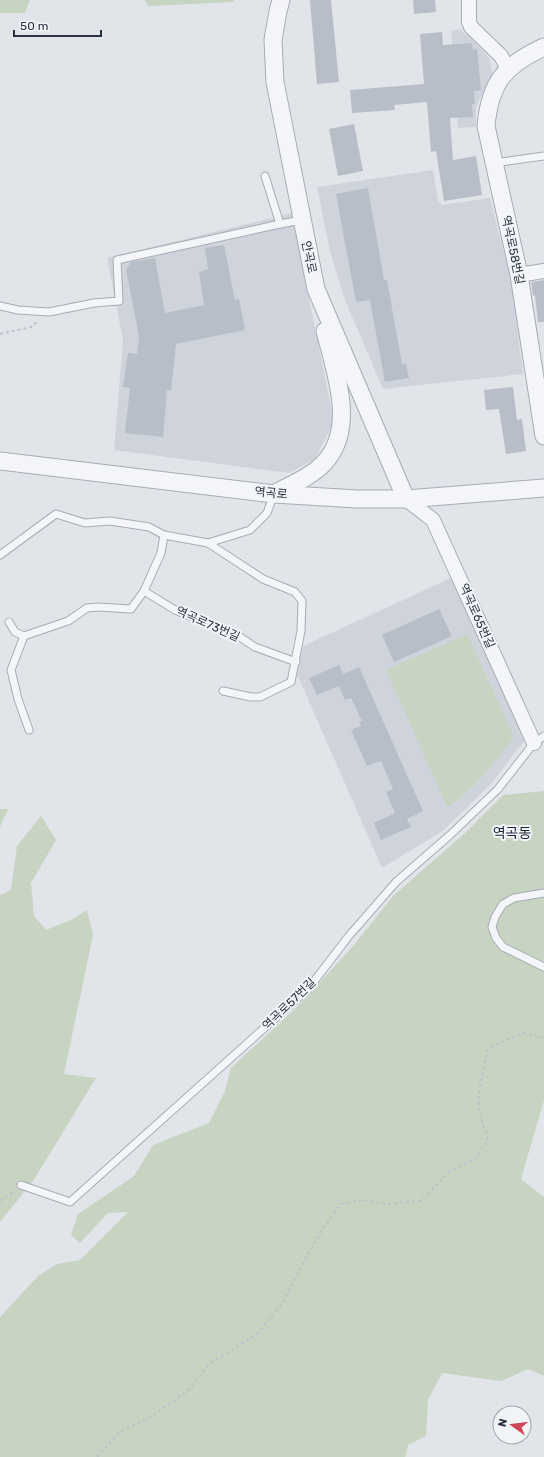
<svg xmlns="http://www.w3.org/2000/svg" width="544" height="1457" font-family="Rubik,'Noto Sans KR',sans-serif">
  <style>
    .built { fill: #cfd4dc }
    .green { fill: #c7d4c2 }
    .building { fill: #b8bec7 }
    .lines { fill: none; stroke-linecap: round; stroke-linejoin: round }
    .service-casing { stroke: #a6acb4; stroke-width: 9 }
    .minor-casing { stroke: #a6acb4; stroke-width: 16 }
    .tertiary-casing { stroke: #a6acb4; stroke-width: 19 }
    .path { stroke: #bfc2c9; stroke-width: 2; stroke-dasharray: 3 3; stroke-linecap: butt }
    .service { stroke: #f4f5f8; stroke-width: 7 }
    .minor { stroke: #f4f5f8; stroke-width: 14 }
    .tertiary { stroke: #f4f5f8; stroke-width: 17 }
    .labels { text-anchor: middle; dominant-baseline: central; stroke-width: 4; stroke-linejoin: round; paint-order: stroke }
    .street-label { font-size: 12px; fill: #293242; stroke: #f1f4f7 }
    .quarter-label { font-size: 14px; fill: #1b2333; stroke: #f1f4f7 }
  </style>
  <rect width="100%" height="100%" fill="#e1e5ea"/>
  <g class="built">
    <polygon points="459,29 473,40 489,58 494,80 479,100 476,108 476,127 458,128 451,31"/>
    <polygon points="433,170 438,200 442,205 490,198 511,280 523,374 383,389 344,298 330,251 317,187"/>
    <polygon points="292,213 334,422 315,459 289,473 114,450 123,340 107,258"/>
    <polygon points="453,577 525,740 491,784 444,830 382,868 297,674 303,646"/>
  </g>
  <g class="green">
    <polygon points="0,0 30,0 25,13 0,13"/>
    <polygon points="145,0 233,0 234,2 148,6"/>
    <path d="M467,634l47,103c-20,25 -39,53 -67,70l-61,-137z"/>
    <polygon points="544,791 544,1100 521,1179 544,1197 544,1376 528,1369 501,1381 442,1373 428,1400 426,1436 408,1445 405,1457 0,1457 0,1317 38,1276 57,1264 80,1260 128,1212 108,1213 80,1243 71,1235 78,1214 134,1176 153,1145 209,1123 225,1091 231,1068 298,1006 323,979 354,945 393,896 466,832 503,795"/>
    <polygon points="0,809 8,809 0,827"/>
    <polygon points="41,816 56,840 31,883 34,916 46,930 73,919 87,910 93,935 64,1074 96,1078 33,1181 0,1222 0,895 11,890 17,846"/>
  </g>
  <g class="building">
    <polygon points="310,0 331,0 339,82 317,84"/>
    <polygon points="413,0 435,0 436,12 414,14"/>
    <polygon points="442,32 443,45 472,43 473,50 477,49 481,90 474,91 475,104 472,104 473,117 450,118 453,160 476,156 482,195 444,201 436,151 431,152 427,102 394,105 395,110 352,113 350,90 424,84 420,34"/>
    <polygon points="354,124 363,171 338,176 329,129"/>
    <polygon points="368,188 384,280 387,280 402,364 406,363 409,378 385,382 370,300 356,302 336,194"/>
    <polygon points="224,245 235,300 239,299 245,330 176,344 171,391 167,390 163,437 125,433 130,388 123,387 128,353 137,354 139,336 126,270 131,262 155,258 165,313 204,305 199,272 208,269 205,248"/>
    <polygon points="544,280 544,322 538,322 535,295 533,296 531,282"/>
    <polygon points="513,387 517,420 522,419 526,451 506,454 499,409 486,410 484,390"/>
    <polygon points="439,609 452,636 394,662 382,635"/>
    <polygon points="339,665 343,674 359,667 423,811 407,819 411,827 381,840 374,823 395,813 386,792 393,789 381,761 367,766 351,730 361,726 359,722 362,721 351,698 345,700 339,686 317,695 309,678"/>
  </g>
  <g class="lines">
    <defs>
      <g id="service">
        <polyline points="494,163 544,156"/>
        <polyline points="280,224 302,220"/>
        <polyline points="0,306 18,310 49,312 94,303 119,301 117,260 280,224 265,176"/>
        <polyline points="208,543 263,579 295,592 302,601 301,631 291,682 260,697 251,697 223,691"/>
        <polyline points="0,555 56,514 85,523 110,521 149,527 164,535 208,543 250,530 267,513 274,494"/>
        <polyline points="144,591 175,610 237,635 255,647 296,662"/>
        <polyline points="9,622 15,632 24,636 68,621 87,608 98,607 131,609 144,591 161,553 164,535"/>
        <polyline points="24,636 11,670 18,699 29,730"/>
        <polyline points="544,893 514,898 503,904 495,917 492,927 496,938 503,947 544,967"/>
        <polyline points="21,1185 70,1202 309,988 348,937 396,882 450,835 498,789 534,743 544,736"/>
      </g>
      <g id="minor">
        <polyline points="469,0 469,22 471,27 501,56 508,69"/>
        <polyline points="519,275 544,271"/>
        <polyline points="406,499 433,520 534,743"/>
      </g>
      <g id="tertiary">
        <polyline points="281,0 278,11 273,40 275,82 316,289 406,499"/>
        <path d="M544,47c-39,18 -54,35 -58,79l33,149 25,161"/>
        <polyline points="0,461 274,494 357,499 406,499 544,488"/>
        <path d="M274,494c16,-9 37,-17 50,-31 33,-35 11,-91 1,-132"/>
      </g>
    </defs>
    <use href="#service" class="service-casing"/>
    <use href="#minor" class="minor-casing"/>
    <use href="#tertiary" class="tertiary-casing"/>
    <g class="path">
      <polyline points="0,334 31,327 39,320"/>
      <polyline points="0,1201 15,1190"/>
      <polyline points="97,1457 120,1431 148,1419 190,1389 209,1364 258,1333 282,1304 306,1258 324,1227 341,1204 363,1200 387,1204 421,1201 451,1170 475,1159 488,1140 478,1108 480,1086 488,1048 523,1033 544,1038"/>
    </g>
    <use href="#service" class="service"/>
    <use href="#minor" class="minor"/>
    <use href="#tertiary" class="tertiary"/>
  </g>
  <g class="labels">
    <g class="street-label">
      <text transform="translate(513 250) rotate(78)">역곡로58번길</text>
      <text transform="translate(309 257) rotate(78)">안곡로</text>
      <text transform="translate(271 493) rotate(5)">역곡로</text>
      <text transform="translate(477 616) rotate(66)">역곡로65번길</text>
      <text transform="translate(208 624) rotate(24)">역곡로73번길</text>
      <text transform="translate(289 1004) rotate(-44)">역곡로57번길</text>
    </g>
    <g class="quarter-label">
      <text x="512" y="833">역곡동</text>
    </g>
  </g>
  <g transform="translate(512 1425) rotate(284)"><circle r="19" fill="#f1f4f7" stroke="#a1a6af"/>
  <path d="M0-3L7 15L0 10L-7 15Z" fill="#cf465b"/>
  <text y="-6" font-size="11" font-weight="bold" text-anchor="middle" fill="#293242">N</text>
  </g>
  <path d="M14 30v6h87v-6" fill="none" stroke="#293242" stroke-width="2"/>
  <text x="20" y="30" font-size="12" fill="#293242" stroke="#f1f4f7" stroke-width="3" paint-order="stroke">50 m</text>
</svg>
